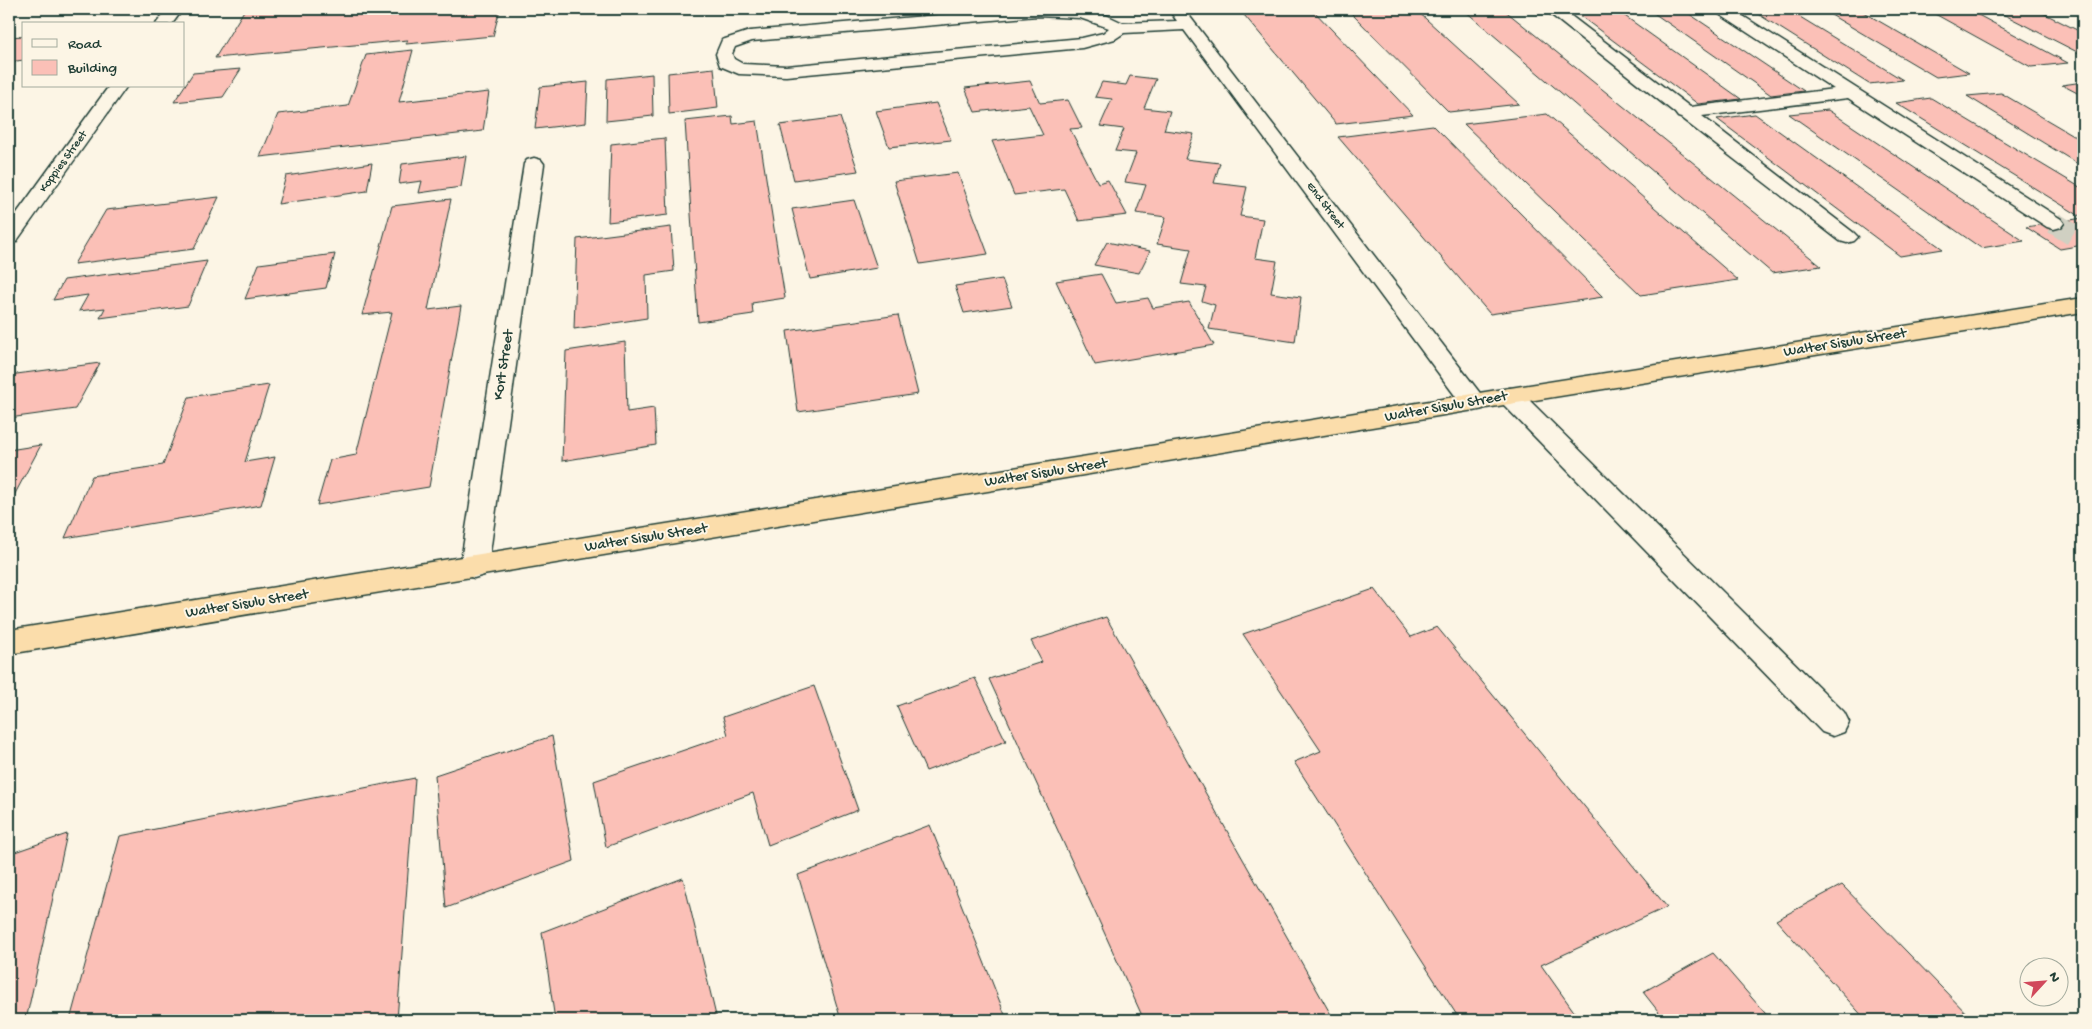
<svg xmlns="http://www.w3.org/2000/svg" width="2092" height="1029" font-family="'Gochi Hand',sans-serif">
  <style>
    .building { fill: #fbc0b7; stroke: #1f3d34 }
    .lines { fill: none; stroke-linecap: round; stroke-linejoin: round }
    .minor-tunnel { stroke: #d0d0c2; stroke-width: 22; stroke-dasharray: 22 11; stroke-linecap: butt }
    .minor-casing { stroke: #1f3d34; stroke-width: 3 }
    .highway-casing { stroke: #1f3d34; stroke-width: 3 }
    .minor { fill: #fcf5e5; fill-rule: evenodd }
    .highway { fill: #fbddab; fill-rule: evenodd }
    .labels { text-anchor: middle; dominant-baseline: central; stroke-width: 4; stroke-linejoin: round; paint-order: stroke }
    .far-street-label { font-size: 12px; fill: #1f3d34; stroke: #fcf5e5 }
    .street-label { font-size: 15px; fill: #1f3d34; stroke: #fcf5e5 }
  </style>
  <rect width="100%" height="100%" fill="#fcf5e5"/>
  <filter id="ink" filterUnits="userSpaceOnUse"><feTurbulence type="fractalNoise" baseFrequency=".02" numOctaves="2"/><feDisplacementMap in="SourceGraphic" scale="10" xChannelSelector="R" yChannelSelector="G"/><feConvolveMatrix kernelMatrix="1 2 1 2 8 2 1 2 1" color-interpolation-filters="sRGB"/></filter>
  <g filter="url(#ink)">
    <g class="building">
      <polygon points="245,9 500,9 493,36 406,44 408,40 215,58"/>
      <polygon points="1239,9 1312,9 1413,115 1336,124"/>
      <polygon points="1347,9 1415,9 1519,104 1449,112"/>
      <polygon points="1476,9 1503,9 1821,266 1772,273 1464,10"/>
      <polygon points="1571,9 1615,9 1741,99 1698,104"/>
      <polygon points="1648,9 1682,9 1804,91 1771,95"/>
      <polygon points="1750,9 1787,9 1903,80 1869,84"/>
      <polygon points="1821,9 1858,9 1969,73 1936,77"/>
      <polygon points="1926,9 1967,9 2068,63 2031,67"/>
      <polygon points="1993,9 2035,9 2083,33 2083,55"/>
      <polygon points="24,36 24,60 9,62 9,37"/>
      <polygon points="413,50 399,102 489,92 483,131 260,157 278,114 348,106 366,55"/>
      <polygon points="714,68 718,108 669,114 668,73"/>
      <polygon points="241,69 223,97 174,102 193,73"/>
      <polygon points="652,74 653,116 606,121 607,79"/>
      <polygon points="1130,76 1156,79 1144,108 1170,111 1164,130 1194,134 1185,159 1220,163 1214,183 1247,187 1240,216 1263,219 1255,258 1277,261 1271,293 1301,297 1295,342 1209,329 1215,305 1202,301 1206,287 1181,284 1191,249 1157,244 1166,217 1136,213 1146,185 1125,182 1136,153 1115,151 1124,129 1100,126 1112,99 1095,97 1102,82 1126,85"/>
      <polygon points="1030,81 1040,103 1068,100 1082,128 1070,129 1098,183 1108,180 1127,215 1079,221 1064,189 1014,195 992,141 1043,135 1029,106 975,112 965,88"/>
      <polygon points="588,82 586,123 535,129 540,87"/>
      <polygon points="2083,82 2083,96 2062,85"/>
      <polygon points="2001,93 2083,141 2083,167 1967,96"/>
      <polygon points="1931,98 2083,189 2083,245 2060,249 2026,227 2083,218 1896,103"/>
      <polygon points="936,103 951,140 889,147 876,111"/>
      <polygon points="1828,110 2024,241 1981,248 1789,114"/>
      <polygon points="1547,114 1738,280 1641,295 1464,124"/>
      <polygon points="1755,114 1943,249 1900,256 1717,119"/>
      <polygon points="732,116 733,124 757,121 785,298 752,303 753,314 698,322 685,121"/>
      <polygon points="840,117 858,171 794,180 780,125"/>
      <polygon points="1433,125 1603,297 1490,314 1338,137"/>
      <polygon points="665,138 668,215 608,222 611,144"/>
      <polygon points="466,156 461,187 419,193 422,181 399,184 402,164"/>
      <polygon points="372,163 367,191 278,204 286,176"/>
      <polygon points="958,173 988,254 920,264 894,181"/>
      <polygon points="219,197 194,249 74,264 106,210"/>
      <polygon points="451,199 428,310 461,306 429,487 317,505 330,460 356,455 392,312 362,315 392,206"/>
      <polygon points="854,200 877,268 810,279 792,209"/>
      <polygon points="671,227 674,271 646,275 647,318 574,329 577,239"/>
      <polygon points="1107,242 1150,251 1139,273 1094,265"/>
      <polygon points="335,254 326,288 245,299 259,264"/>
      <polygon points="207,261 188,306 100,318 105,308 79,311 88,295 53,300 64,280"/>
      <polygon points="1101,274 1116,303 1148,298 1153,308 1189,302 1214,345 1095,365 1056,281"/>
      <polygon points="1002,279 1012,306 964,313 955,286"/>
      <polygon points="898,315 918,394 798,412 787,331"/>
      <polygon points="625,342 627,412 654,408 656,445 562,461 566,351"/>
      <polygon points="100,363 75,409 9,418 9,375"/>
      <polygon points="269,385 245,462 275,457 261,505 65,538 92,476 163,465 189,397"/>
      <polygon points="41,445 9,505 9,450"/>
      <polygon points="1374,589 1411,637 1437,627 1667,907 1541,965 1580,1020 1460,1020 1294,762 1321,751 1243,634"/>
      <polygon points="1106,617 1334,1020 1144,1020 989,679 1042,662 1031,641"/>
      <polygon points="975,678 1006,741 926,771 897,706"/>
      <polygon points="814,686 858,810 768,845 753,793 606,847 594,781 728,735 723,717"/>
      <polygon points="552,736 574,861 446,908 435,775"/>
      <polygon points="415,778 397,1020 70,1020 120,836"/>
      <polygon points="930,825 1007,1020 841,1020 798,875"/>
      <polygon points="67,834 26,1020 9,1020 9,854"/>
      <polygon points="683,878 717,1020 555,1020 542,932"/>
      <polygon points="1842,885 1973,1020 1866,1020 1776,920"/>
      <polygon points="1713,953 1771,1020 1665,1020 1643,992"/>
    </g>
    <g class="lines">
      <polyline class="minor-tunnel" points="2054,223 2083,241"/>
      <defs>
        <g id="minor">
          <polygon points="167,9 183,9 172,24 156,24"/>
          <path d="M1008,9h73l25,6 17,8 54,-2 -8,-11 15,-1 299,388 3,6 -3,6 -9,2 -9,-2 -281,-379 -60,3 -9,6 -33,9 -296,28 -47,-2 -19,-8 -4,-12 6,-14 28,-9zM1037,16l43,2 29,10 -6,5 -21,5 -296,28 -43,-2 -9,-5 -2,-5 3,-7 17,-6z"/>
          <polygon points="1544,9 1562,9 1690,107 1834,89 1716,12 1714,9 1732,9 2061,219 2064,223 2061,227 2054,229 2047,227 1848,98 1702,116 1854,233 1858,237 1854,241 1847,243 1840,241 1681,118 1678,117 1675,113"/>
          <polygon points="109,86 127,86 16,242 9,244 9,224"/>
          <polygon points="534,158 541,160 544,164 488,567 484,575 474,578 464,575 460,567 524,164 527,160"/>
          <polygon points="1510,388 1519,390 1844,712 1849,722 1844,732 1833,736 1822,732 1501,402 1498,396 1501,390"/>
        </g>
        <polygon id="highway" points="2083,298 2083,312 1510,404 9,654 9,630 1510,388"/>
      </defs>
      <use href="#minor" class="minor-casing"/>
      <use href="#highway" class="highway-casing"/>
      <use href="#minor" class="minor"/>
      <use href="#highway" class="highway"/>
    </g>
  </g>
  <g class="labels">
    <g class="far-street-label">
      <text transform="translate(64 162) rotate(-54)">Koppies Street</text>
      <text transform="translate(1325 206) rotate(53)">End Street</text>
    </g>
    <g class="street-label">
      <text transform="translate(1845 343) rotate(-9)">Walter Sisulu Street</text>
      <text transform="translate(504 365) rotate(-81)">Kort Street</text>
      <text transform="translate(1446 407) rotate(-10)">Walter Sisulu Street</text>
      <text transform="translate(1046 473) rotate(-9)">Walter Sisulu Street</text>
      <text transform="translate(646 538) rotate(-9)">Walter Sisulu Street</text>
      <text transform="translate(247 604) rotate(-9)">Walter Sisulu Street</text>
    </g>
  </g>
  <rect width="2092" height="1029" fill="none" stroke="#fcf5e5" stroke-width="30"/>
  <rect x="15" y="15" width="2062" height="999" fill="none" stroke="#1f3d34" stroke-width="2" filter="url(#ink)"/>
  <rect x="22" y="22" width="162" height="65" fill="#fcf5e5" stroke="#a4ab9e"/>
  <rect x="32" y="39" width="25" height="8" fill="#fcf5e5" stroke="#a4ab9e"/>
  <text x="68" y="48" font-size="15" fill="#1f3d34">Road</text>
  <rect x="32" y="60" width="25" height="15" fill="#fbc0b7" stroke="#a4ab9e"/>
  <text x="68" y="72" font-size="15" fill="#1f3d34">Building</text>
  <g transform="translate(2044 982) rotate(64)"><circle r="24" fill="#fcf5e5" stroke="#a4ab9e"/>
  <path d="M0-4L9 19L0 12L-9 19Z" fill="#d1495b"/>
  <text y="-8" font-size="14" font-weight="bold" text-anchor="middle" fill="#1f3d34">N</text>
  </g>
</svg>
